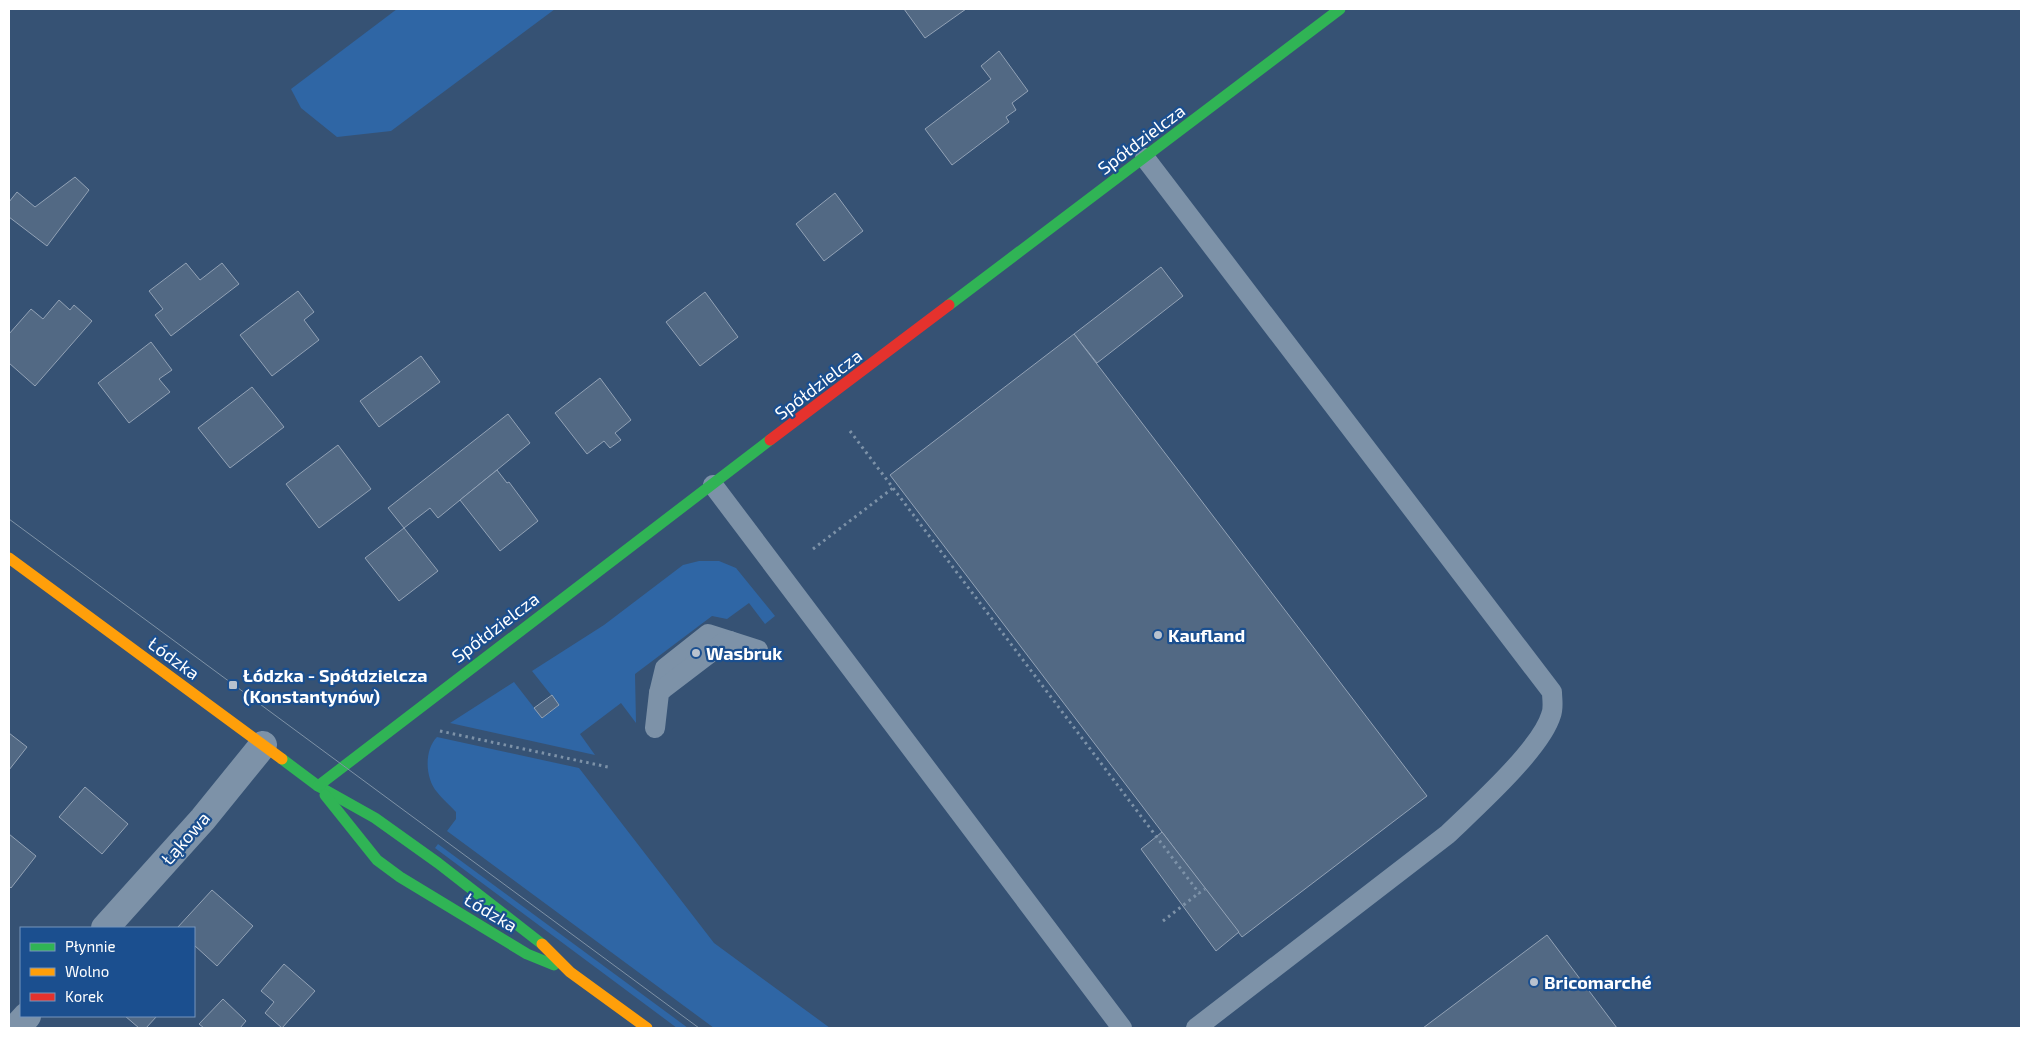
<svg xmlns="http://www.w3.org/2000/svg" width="2030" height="1037" font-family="'Exo 2',sans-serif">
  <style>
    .green { fill: #2f66a5 }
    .building { fill: #526984; stroke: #92a2b6 }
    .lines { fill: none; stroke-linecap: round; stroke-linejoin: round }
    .path { stroke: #7d92a8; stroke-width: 3; stroke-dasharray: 2.5 4; stroke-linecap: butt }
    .lane { stroke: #7d92a8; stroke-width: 20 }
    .street { stroke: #7d92a8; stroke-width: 28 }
    .fast { stroke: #30b455; stroke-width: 11 }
    .slow { stroke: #ff9f0a; stroke-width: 11 }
    .jam { stroke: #e5322d; stroke-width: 11 }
    .tram { stroke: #7e92a7; stroke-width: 1 }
    .poi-dot { fill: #b9c2ce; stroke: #1b4f8f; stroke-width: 2 }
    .labels { text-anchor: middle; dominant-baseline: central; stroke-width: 4.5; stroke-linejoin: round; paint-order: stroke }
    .street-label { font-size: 18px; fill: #fff; stroke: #1b4f8f }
    .poi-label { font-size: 18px; font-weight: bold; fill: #fff; stroke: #1b4f8f; text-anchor: start }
  </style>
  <rect width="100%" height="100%" fill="#365274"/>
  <g class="green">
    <polygon points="397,9 555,9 391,131 337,137 301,108 291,89"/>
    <polygon points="699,561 719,561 736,568 775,616 765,624 749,603 727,619 712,616 635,674 636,723 621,703 580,734 595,755 450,723 514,682 542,718 559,705 532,671 604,625 683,565"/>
    <path d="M437,737l142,31 135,175 116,85h-116l-267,-197 9,-12v-7c-6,-7 -14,-13 -19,-20 -12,-14 -13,-42 0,-55z"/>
    <polygon points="438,844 688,1028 677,1028 435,848"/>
  </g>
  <g class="building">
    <polygon points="904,9 966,9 925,38"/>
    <polygon points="999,51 1028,91 1012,103 1016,110 1006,117 1009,122 952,165 925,129 991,79 981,66"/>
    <polygon points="75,177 89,190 47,246 9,217 9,202 17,192 35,207"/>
    <polygon points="835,193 863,231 824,261 796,224"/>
    <polygon points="186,263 200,280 222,263 239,284 171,336 155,315 163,309 149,291"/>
    <polygon points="1161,267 1183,296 1097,363 1074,334"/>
    <polygon points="298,291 314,312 304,320 319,340 272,376 240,335"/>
    <polygon points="705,292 738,337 700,366 666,322"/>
    <polygon points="59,300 70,310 74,305 92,321 35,386 9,363 9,334 31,309 43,319"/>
    <polygon points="1074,334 1427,796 1242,937 890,475"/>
    <polygon points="151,342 172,370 159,379 170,392 129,423 98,383"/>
    <polygon points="421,356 440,382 379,427 360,401"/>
    <polygon points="600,378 631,420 615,433 621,440 610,448 604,441 587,454 555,413"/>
    <polygon points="252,387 284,427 230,468 198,428"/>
    <polygon points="508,414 530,443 438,518 430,508 404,528 388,508"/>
    <polygon points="338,445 371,489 319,528 286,484"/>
    <polygon points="497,470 507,483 509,482 538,521 500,551 460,500"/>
    <polygon points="404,528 438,571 399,601 365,558"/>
    <polygon points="552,695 559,705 542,718 534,708"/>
    <polygon points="9,733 27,747 9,770"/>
    <polygon points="85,787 128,824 102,854 59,817"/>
    <polygon points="1162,832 1239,932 1216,951 1141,849"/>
    <polygon points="9,834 36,856 11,888 9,886"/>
    <polygon points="212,890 253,926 217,966 194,945 194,928 177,928"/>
    <polygon points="1547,935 1617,1028 1423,1028"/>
    <polygon points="284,964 315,991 282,1028 265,1013 274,1002 261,991"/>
    <polygon points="223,999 246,1021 240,1028 204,1028 199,1024"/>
    <polygon points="125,1016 157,1016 146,1028 139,1028"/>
  </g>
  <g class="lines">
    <g class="path">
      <polyline points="850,431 1199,893 1205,889"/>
      <polyline points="813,549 893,488"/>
      <polyline points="440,731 608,767"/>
      <polyline points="1163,921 1199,893"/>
    </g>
    <g class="lane">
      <path d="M1145,158l407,534c0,7 2,16 -1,23 -10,34 -76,93 -103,119l-252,194"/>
      <polyline points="713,485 1122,1028"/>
      <polyline points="659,693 665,668 708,634 730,641"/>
      <polyline points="655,728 659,693 664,688 723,643 730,641 758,650"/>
    </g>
    <g class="street">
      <polyline points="105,928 203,819 263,745"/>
      <polyline points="16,1028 27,1016"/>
    </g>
    <g class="fast">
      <polyline points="949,305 1340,9"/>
      <polyline points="282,759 318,786 375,818 438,863 542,944"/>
      <polyline points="318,786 770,440"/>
      <polyline points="325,795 377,860 400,877 527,954 554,965"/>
    </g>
    <g class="slow">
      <polyline points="9,558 282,759"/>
      <polyline points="542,944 570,972 647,1028"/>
    </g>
    <polyline class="jam" points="770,440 949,305"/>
    <polyline class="tram" points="9,519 699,1028"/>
  </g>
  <g class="poi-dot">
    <circle cx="1158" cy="635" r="5"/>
    <circle cx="696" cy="653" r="5"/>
    <rect x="228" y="680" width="10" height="10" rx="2.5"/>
    <circle cx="1534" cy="982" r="5"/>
  </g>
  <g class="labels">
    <g class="street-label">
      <text transform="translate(1141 139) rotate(-37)">Spółdzielcza</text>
      <text transform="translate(818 384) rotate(-37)">Spółdzielcza</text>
      <text transform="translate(495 627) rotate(-37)">Spółdzielcza</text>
      <text transform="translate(174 658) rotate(36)">Łódzka</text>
      <text transform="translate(185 838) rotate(-49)">Łąkowa</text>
      <text transform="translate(491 912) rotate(31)">Łódzka</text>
    </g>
    <g class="poi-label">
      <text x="1168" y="635">Kaufland</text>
      <text x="706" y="653">Wasbruk</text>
      <text x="243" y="675">Łódzka - Spółdzielcza<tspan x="243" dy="21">(Konstantynów)</tspan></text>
      <text x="1544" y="982">Bricomarché</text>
    </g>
  </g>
  <rect width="2030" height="1037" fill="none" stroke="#ffffff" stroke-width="20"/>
  <rect x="20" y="927" width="175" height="90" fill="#1b4f8f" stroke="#7695bc"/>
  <rect x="30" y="943" width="25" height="8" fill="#30b455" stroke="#7695bc"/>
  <text x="65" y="952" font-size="15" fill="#ffffff">Płynnie</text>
  <rect x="30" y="968" width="25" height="8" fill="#ff9f0a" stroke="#7695bc"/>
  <text x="65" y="977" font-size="15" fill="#ffffff">Wolno</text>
  <rect x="30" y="993" width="25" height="8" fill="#e5322d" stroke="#7695bc"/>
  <text x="65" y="1002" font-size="15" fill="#ffffff">Korek</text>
</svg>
